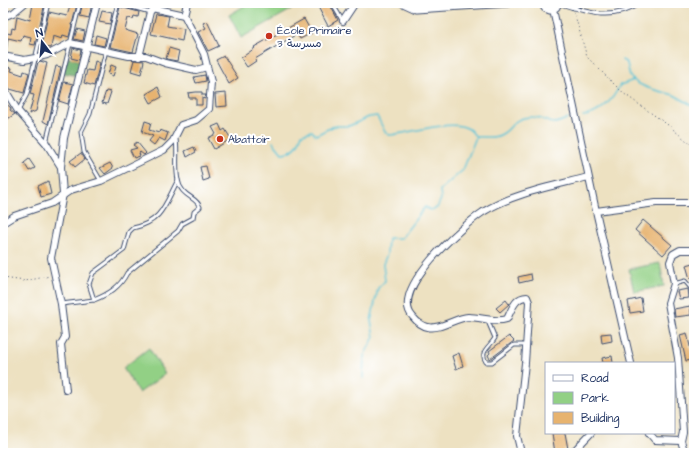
<svg xmlns="http://www.w3.org/2000/svg" width="697" height="456" font-family="'Architects Daughter','Playpen Sans Arabic',sans-serif">
  <style>
    .green { fill: #92d085; stroke: #568072 }
    .forest { fill: #75b272; stroke: #487068 }
    .lines { fill: none; stroke-linecap: round; stroke-linejoin: round }
    .stream { stroke: #5dc5d9; stroke-width: 1.5 }
    .building { fill: #e7b36f }
    .service-casing { stroke: #3a4a6d; stroke-width: 5 }
    .minor-casing { stroke: #3a4a6d; stroke-width: 8 }
    .tertiary-casing { stroke: #3a4a6d; stroke-width: 9 }
    .path { stroke: #3a4a6d; stroke-width: 1; stroke-dasharray: 1 3; stroke-linecap: butt }
    .service { stroke: #fff; stroke-width: 3 }
    .minor { stroke: #fff; stroke-width: 6 }
    .tertiary { stroke: #fff; stroke-width: 7 }
    .poi-dot { fill: #c8321e; stroke: #fff; stroke-width: 1.5 }
    .labels { text-anchor: middle; dominant-baseline: central; stroke-width: 4; stroke-linejoin: round; paint-order: stroke }
    .poi-label { font-size: 11px; fill: #1b2f5e; stroke: #fff; text-anchor: start }
  </style>
  <rect width="100%" height="100%" fill="#fff"/>
  <filter id="ink" filterUnits="userSpaceOnUse"><feTurbulence type="fractalNoise" baseFrequency=".025" numOctaves="2"/><feDisplacementMap in="SourceGraphic" scale="8" xChannelSelector="R" yChannelSelector="G"/><feConvolveMatrix kernelMatrix="1 2 1 2 8 2 1 2 1" color-interpolation-filters="sRGB"/></filter>
  <filter id="wash" filterUnits="userSpaceOnUse"><feTurbulence type="fractalNoise" baseFrequency=".012" numOctaves="4" result="noise"/><feDisplacementMap in="SourceGraphic" scale="16" xChannelSelector="R" yChannelSelector="G"/><feGaussianBlur stdDeviation="0.9" result="paint"/><feColorMatrix in="noise" values="0 0 0 0 0 0 0 0 0 0 0 0 0 0 0 0 0 1.4 0 .05"/><feComposite in="paint" operator="in"/></filter>
  <g filter="url(#wash)">
    <rect width="100%" height="100%" fill="#ede1c1"/>
    <g class="green">
      <polygon points="249,3 293,3 296,7 241,38 229,15"/>
      <polygon points="660,263 664,286 634,292 629,269"/>
      <polygon points="149,348 165,374 139,393 123,368"/>
    </g>
    <polygon class="forest" points="68,57 81,61 78,76 63,73"/>
    <g class="lines">
      <g class="stream">
        <polyline points="622,60 627,63 630,77 637,83 648,88 674,95 694,106"/>
        <path d="M583,116c16,-1 30,-16 37,-31l14,-5"/>
        <path d="M273,142l9,11c13,-1 16,-7 20,-19l10,-3 4,4 18,-9h15l20,-9 8,-1 8,16 4,3c19,-1 67,-18 81,-5 2,1 4,5 6,7"/>
        <path d="M363,378l1,-22 10,-19 -3,-16 7,-33 7,-7 -2,-17 4,-10 1,-16h13l24,-31 5,3 7,-2 4,-9 -1,-9 23,-20 13,-33c8,-1 17,2 24,-2 14,-6 9,-16 30,-18 19,-1 16,13 38,1"/>
      </g>
    </g>
    <g id="blocks">
      <g class="building">
        <polygon points="45,3 35,45 30,44 31,37 23,35 21,41 8,38 6,52 3,52 3,32 11,34 12,28 15,29 17,16 30,20 33,4"/>
        <polygon points="71,3 77,4 69,37 63,35 62,39 53,36 51,48 41,46 49,12 67,16"/>
        <polygon points="88,3 92,3 89,18 80,16 82,6 87,7"/>
        <polygon points="316,3 329,3 338,20 328,26"/>
        <polygon points="120,7 139,12 138,17 134,16 133,19 128,18 125,30 138,34 133,52 110,47"/>
        <polygon points="102,11 112,13 110,24 99,22"/>
        <polygon points="156,14 169,16 167,26 184,29 182,41 151,34"/>
        <polygon points="304,19 312,33 300,39 297,34 255,59 256,61 247,67 241,58 255,48 254,47"/>
        <polygon points="207,21 219,46 208,51 198,32 206,28 203,23"/>
        <polygon points="77,29 85,31 83,41 74,39"/>
        <polygon points="96,35 106,38 104,46 94,44"/>
        <polygon points="73,48 81,50 79,60 71,58"/>
        <polygon points="169,48 179,51 177,61 166,59"/>
        <polygon points="224,56 238,78 229,84 216,60"/>
        <polygon points="134,60 144,61 141,74 131,71"/>
        <polygon points="40,61 47,63 36,111 29,114 34,95 30,94 38,62"/>
        <polygon points="95,61 100,63 94,86 84,83 87,70 93,71"/>
        <polygon points="111,65 116,67 113,76 108,74"/>
        <polygon points="3,66 12,68 11,71 23,75 24,71 29,73 24,93 3,87"/>
        <polygon points="56,66 61,67 48,124 43,121"/>
        <polygon points="205,75 206,81 196,83 194,77"/>
        <polygon points="64,82 73,84 68,104 59,101"/>
        <polygon points="158,87 162,97 151,103 146,94"/>
        <polygon points="106,91 111,92 107,104 102,103"/>
        <polygon points="196,92 202,92 202,95 206,95 205,99 202,98 202,105 196,105 196,98 189,98 188,93"/>
        <polygon points="226,93 227,106 216,107 215,94"/>
        <polygon points="3,101 11,108 10,110 15,114 3,122"/>
        <polygon points="145,121 151,123 149,130 159,133 160,130 168,133 165,141 159,138 154,145 149,141 153,136 142,132"/>
        <polygon points="219,124 222,131 225,129 231,139 214,149 208,138 216,134 212,127"/>
        <polygon points="137,142 146,153 144,155 140,152 139,153 140,156 134,158 130,150 137,148 133,145"/>
        <polygon points="194,147 196,152 187,157 185,151"/>
        <polygon points="81,153 85,159 75,167 70,161"/>
        <polygon points="29,159 35,168 29,171 24,163"/>
        <polygon points="110,163 113,168 105,174 100,168"/>
        <polygon points="206,166 209,179 203,181 200,167"/>
        <polygon points="48,181 51,194 41,197 38,186"/>
        <polygon points="643,220 672,245 663,255 635,230"/>
        <polygon points="694,263 694,277 690,279 686,265"/>
        <polygon points="531,274 532,280 519,283 518,277"/>
        <polygon points="688,289 689,298 679,299 677,291"/>
        <polygon points="641,298 643,311 630,313 628,301"/>
        <polygon points="506,300 509,304 500,312 496,308"/>
        <polygon points="690,306 691,315 675,317 674,309"/>
        <polygon points="611,333 612,341 602,343 601,334"/>
        <polygon points="687,333 693,360 686,361 680,335"/>
        <polygon points="509,336 514,341 490,359 488,355 490,353 489,351"/>
        <polygon points="459,353 463,366 456,369 452,356"/>
        <polygon points="612,356 613,363 603,363 602,358"/>
        <polygon points="552,433 565,433 568,449 564,449 565,453 555,453"/>
      </g>
    </g>
  </g>
  <g filter="url(#ink)">
    <use href="#blocks" fill-opacity="0" stroke="#3a4a6d" stroke-width="1"/>
    <g class="lines">
      <defs>
        <g id="service">
          <polyline points="117,3 150,12"/>
          <polyline points="332,3 342,20"/>
          <path d="M558,3c30,10 54,19 82,0"/>
          <polyline points="573,8 582,3"/>
          <polyline points="18,111 27,94 48,3"/>
          <polyline points="46,143 80,3"/>
          <polyline points="101,181 84,152 81,132 90,114 118,3"/>
          <polyline points="674,284 685,281 691,288 694,298"/>
          <path d="M94,300c15,-6 26,-13 33,-27l51,-42 4,-7 11,-6 1,-6 6,-5c-4,-11 -19,-10 -22,-27"/>
          <path d="M61,304l33,-4 -5,-16 4,-11 31,-23 5,-18 4,-4c29,-6 32,-24 45,-48 -3,-13 0,-27 -2,-41"/>
          <path d="M487,319l8,19c-5,9 -16,13 -9,24h6l22,-17h13"/>
        </g>
        <g id="minor">
          <polyline points="152,8 184,15"/>
          <polyline points="553,9 596,211 631,363"/>
          <polyline points="3,17 13,13 25,3"/>
          <polyline points="343,21 355,3"/>
          <polyline points="3,56 24,60 35,58 47,55 70,43 129,56 146,56 165,63 196,70 207,67"/>
          <polyline points="139,57 150,12 157,3"/>
          <polyline points="3,91 7,93 18,111 46,143 61,167 63,194 51,258 61,304 65,337 61,344 66,390"/>
          <polyline points="61,167 64,138 97,3"/>
          <polyline points="596,211 656,203 694,203"/>
          <polyline points="3,223 14,216 52,203 71,190 101,181 164,150 173,141 181,125 196,120 209,109 211,82 204,54 184,15 187,3"/>
          <polyline points="649,433 655,440 681,441"/>
          <path d="M521,453l-4,-17 8,-73 4,-61 -2,-5c-12,0 -15,12 -20,22 -13,4 -25,-2 -39,-2 -13,1 -28,13 -40,10 -6,-1 -11,-5 -15,-10 -25,-26 49,-91 70,-105 31,-19 71,-26 105,-35"/>
          <polyline points="572,453 591,433"/>
          <polyline points="685,453 681,441 683,432 678,358 668,303 674,284 670,262 673,254 680,250 694,250"/>
        </g>
        <g id="tertiary">
          <polyline points="403,3 416,9 509,3"/>
          <polyline points="542,3 545,8 550,10 556,7 558,3"/>
        </g>
      </defs>
      <use href="#service" class="service-casing"/>
      <use href="#minor" class="minor-casing"/>
      <use href="#tertiary" class="tertiary-casing"/>
      <g class="path">
        <polyline points="574,12 587,57 623,93 668,125 694,147"/>
        <polyline points="3,278 25,281 50,276"/>
      </g>
      <use href="#service" class="service"/>
      <use href="#minor" class="minor"/>
      <use href="#tertiary" class="tertiary"/>
    </g>
  </g>
  <g class="poi-dot">
    <circle cx="269" cy="36" r="4"/>
    <circle cx="220" cy="139" r="4"/>
  </g>
  <g class="labels">
    <g class="poi-label">
      <text x="277" y="30">École Primaire<tspan x="277" dy="13">3 مسرسة</tspan></text>
      <text x="228" y="139">Abattoir</text>
    </g>
  </g>
  <rect width="697" height="456" fill="none" stroke="#fff" stroke-width="16"/>
  <rect x="545" y="362" width="130" height="72" fill="#ffffff" stroke="#a4acbf"/>
  <rect x="553" y="375" width="20" height="6" fill="#ffffff" stroke="#a4acbf"/>
  <text x="581" y="382" font-size="12" fill="#1b2f5e">Road</text>
  <rect x="553" y="392" width="20" height="12" fill="#92d085" stroke="#a4acbf"/>
  <text x="581" y="402" font-size="12" fill="#1b2f5e">Park</text>
  <rect x="553" y="412" width="20" height="12" fill="#e7b36f" stroke="#a4acbf"/>
  <text x="581" y="422" font-size="12" fill="#1b2f5e">Building</text>
  <g transform="translate(42 42) rotate(344)" stroke="#ffffff" stroke-width="3" paint-order="stroke">
  <path d="M0-3L7 15L0 10L-7 15Z" fill="#1b2f5e"/>
  <text y="-6" font-size="11" font-weight="bold" text-anchor="middle" fill="#1b2f5e">N</text>
  </g>
</svg>
